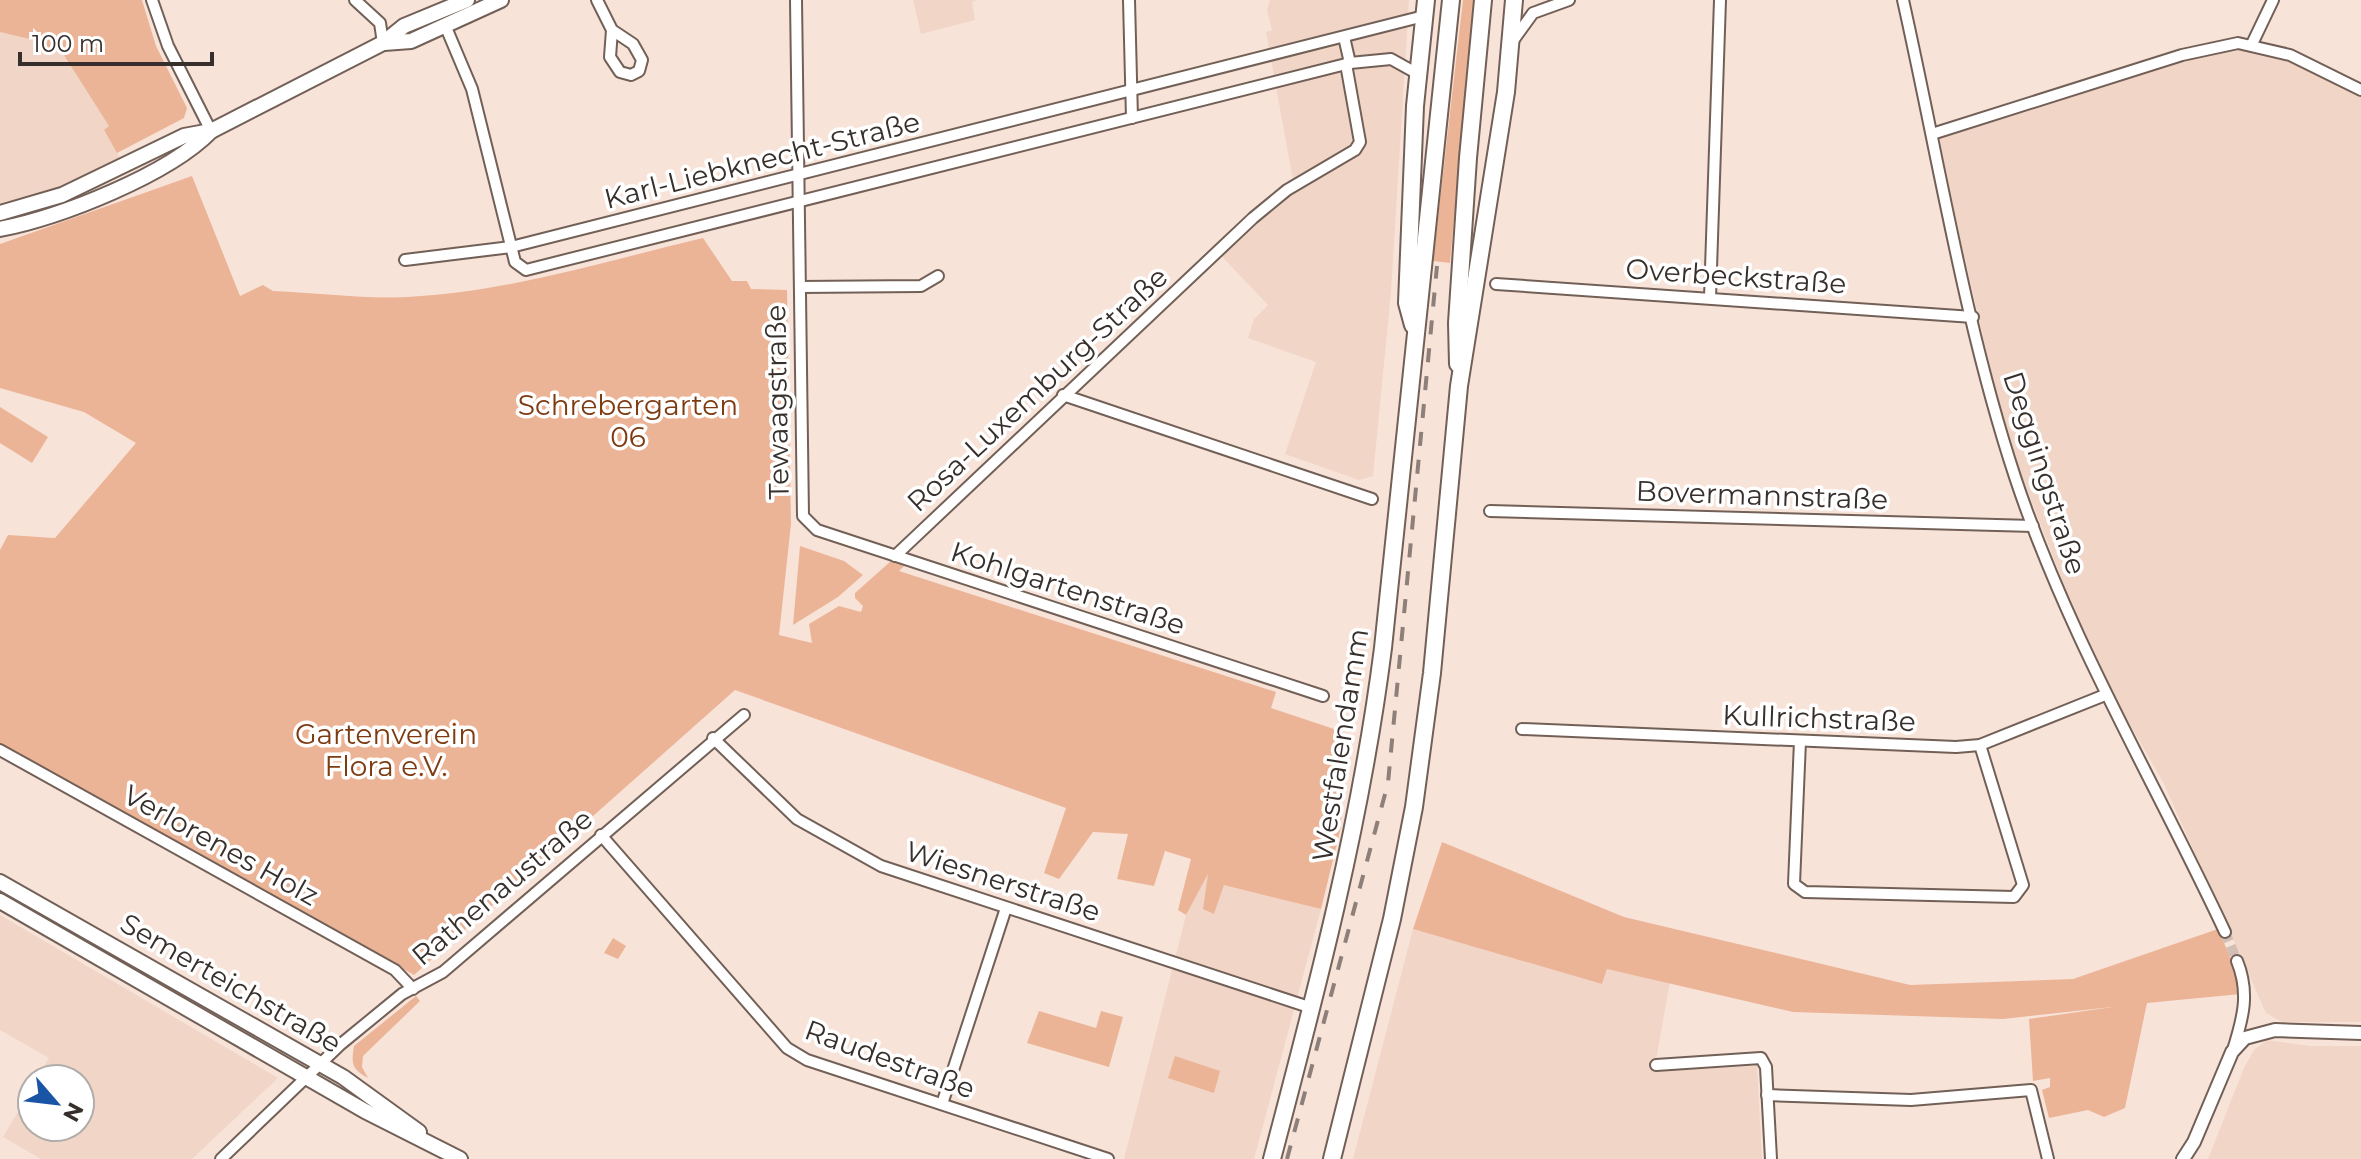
<svg xmlns="http://www.w3.org/2000/svg" width="2361" height="1159" font-family="Montserrat,sans-serif">
  <style>
    .built { fill: #f1d5c7 }
    .green { fill: #ecb497 }
    .lines { fill: none; stroke-linecap: round; stroke-linejoin: round }
    .minor-tunnel { stroke: #d1bfb6; stroke-width: 10; stroke-dasharray: 10 5; stroke-linecap: butt }
    .minor-casing { stroke: #726057; stroke-width: 14 }
    .tertiary-casing { stroke: #726057; stroke-width: 16 }
    .secondary-casing { stroke: #726057; stroke-width: 18 }
    .primary-casing { stroke: #726057; stroke-width: 20 }
    .minor { stroke: #fff; stroke-width: 10 }
    .tertiary { stroke: #fff; stroke-width: 12 }
    .secondary { stroke: #fff; stroke-width: 14 }
    .primary { stroke: #fff; stroke-width: 16 }
    .rail { stroke: #8d7f79; stroke-width: 4; stroke-dasharray: 14 14; stroke-linecap: butt }
    .labels { text-anchor: middle; dominant-baseline: central; stroke-width: 7; stroke-linejoin: round; paint-order: stroke }
    .street-label { font-size: 28px; fill: #362f2b; stroke: #fff }
    .park-label { font-size: 28px; fill: #7e3b12; stroke: #fff }
  </style>
  <rect width="100%" height="100%" fill="#f8e3d9"/>
  <g class="built">
    <polygon points="913,0 977,0 972,2 975,20 921,34"/>
    <polygon points="1270,0 1409,0 1391,292 1373,476 1359,480 1285,454 1316,362 1248,338 1254,319 1268,305 1212,246 1293,180 1266,32 1272,30 1267,10"/>
    <polygon points="0,32 57,43 110,126 104,130 123,163 84,181 0,208"/>
    <polygon points="2238,48 2290,61 2361,95 2361,1022 2282,1022 2266,1013 2163,782 2094,662 2016,461 1995,388 1937,138 2200,56"/>
    <polygon points="1209,871 1214,914 1224,884 1321,909 1254,1159 1124,1159 1186,915"/>
    <polygon points="0,915 278,1078 192,1159 41,1159 3,1137 32,1088 32,1127 80,1127 80,1079 37,1079 49,1058 0,1030"/>
    <polygon points="1413,929 1602,984 1607,969 1670,982 1654,1071 1757,1066 1762,1159 1353,1159"/>
    <polygon points="2267,1040 2310,1046 2361,1046 2361,1159 2208,1159 2244,1068 2254,1050"/>
  </g>
  <g class="green">
    <polygon points="0,0 142,0 156,46 187,108 184,118 117,153 104,130 109,126 57,44 42,52 34,40 0,32"/>
    <polygon points="1463,0 1474,0 1450,263 1433,261"/>
    <path d="M192,176l48,120 23,-11 10,6c45,2 91,8 135,6 100,-5 198,-36 295,-59l29,43h15l4,8 36,1 4,234 -12,111 33,8 -3,-19 30,-18 22,6 2,-6 -8,-8v-5l36,-32 14,4 -6,6 377,121 -5,16 72,24 -2,95 -20,82 -97,-24 -10,29 -11,-5 5,-35 -22,41 -8,-5 13,-51 -26,-8 -11,35 -37,-7 11,-45 -35,-2 -34,47 -15,-6 22,-65 -331,-118 -321,285 -414,-231v-194l8,-15 47,3 81,-95 -52,-31 -84,-24v-144z"/>
    <polygon points="0,407 48,437 32,463 0,443"/>
    <polygon points="800,546 844,561 863,575 838,597 793,625"/>
    <polygon points="1442,842 1624,917 1910,985 2073,979 2218,929 2237,973 2241,994 2147,1003 2125,1108 2104,1117 2088,1110 2049,1118 2042,1090 2050,1087 2050,1078 2033,1081 2029,1019 2113,1007 2003,1019 1793,1012 1607,969 1602,984 1413,929"/>
    <polygon points="613,938 626,946 618,959 604,953"/>
    <path d="M416,996l4,5 -57,55 -1,11 6,11c-16,-9 -17,-14 -14,-32z"/>
    <polygon points="1039,1011 1096,1028 1101,1011 1123,1017 1109,1067 1027,1043"/>
    <polygon points="1175,1056 1220,1071 1214,1093 1168,1078"/>
  </g>
  <g class="lines">
    <polyline class="minor-tunnel" points="2225,932 2237,961"/>
    <defs>
      <g id="minor">
        <polyline points="152,0 168,46 211,131"/>
        <polyline points="355,0 380,23 383,43"/>
        <polyline points="597,0 612,30 633,44 642,60 639,71 631,75 620,72 610,57 612,30"/>
        <polyline points="796,0 803,516 817,530 1323,696"/>
        <polyline points="1129,0 1132,118"/>
        <path d="M1903,0c35,156 62,326 112,477 53,160 139,303 210,455"/>
        <polyline points="445,25 472,89 515,262 526,270 1350,63 1391,59 1418,74"/>
        <polyline points="1344,37 1350,63"/>
        <polyline points="1512,42 1533,13 1569,0"/>
        <polyline points="2252,44 2273,0"/>
        <polyline points="1932,134 2182,55 2238,43 2290,55 2361,90"/>
        <polyline points="405,260 511,247 1424,16"/>
        <polyline points="1496,284 1973,317"/>
        <polyline points="800,287 921,286 938,276"/>
        <polyline points="1710,298 1720,0"/>
        <polyline points="1063,395 1372,499"/>
        <polyline points="1490,511 2033,526"/>
        <polyline points="895,556 1253,218 1287,190 1355,150 1360,142 1346,64"/>
        <polyline points="1522,729 1956,747 1980,745 2105,695"/>
        <polyline points="713,738 797,819 881,866 1312,1008"/>
        <polyline points="1800,741 1794,884 1805,892 2014,897 2023,885 1980,745"/>
        <polyline points="0,750 395,970 413,989"/>
        <polyline points="601,835 787,1048 807,1060 1108,1159"/>
        <path d="M2233,1050c10,-32 17,-57 4,-89"/>
        <polyline points="1656,1065 1761,1058 1766,1067 1771,1159"/>
        <polyline points="1767,1095 1911,1100 2031,1090 2048,1159"/>
        <polyline points="942,1104 1006,908"/>
        <polyline points="221,1159 341,1044 402,994 443,972 744,715"/>
      </g>
      <polyline id="tertiary" points="2183,1159 2194,1142 2232,1052 2245,1038 2275,1030 2361,1033"/>
      <g id="secondary">
        <polyline points="384,43 411,41 501,0"/>
        <polyline points="0,213 62,195 184,136 211,131 383,43 404,26 467,0"/>
        <path d="M0,229c61,-12 168,-54 211,-98"/>
        <polyline points="0,882 343,1077 419,1132"/>
        <polyline points="0,901 365,1111 460,1159"/>
      </g>
      <g id="primary">
        <polyline points="1413,325 1407,303 1415,106 1426,0"/>
        <polyline points="1458,364 1457,323 1468,158 1483,0"/>
        <path d="M1272,1159c45,-170 89,-337 111,-511l68,-648"/>
        <polyline points="1332,1159 1392,919 1414,807 1432,673 1459,386 1506,92 1514,0"/>
      </g>
    </defs>
    <use href="#minor" class="minor-casing"/>
    <use href="#tertiary" class="tertiary-casing"/>
    <use href="#secondary" class="secondary-casing"/>
    <use href="#primary" class="primary-casing"/>
    <use href="#minor" class="minor"/>
    <use href="#tertiary" class="tertiary"/>
    <use href="#secondary" class="secondary"/>
    <use href="#primary" class="primary"/>
    <polyline class="rail" points="1287,1159 1388,783 1437,266"/>
  </g>
  <g class="labels">
    <g class="street-label">
      <text transform="translate(762 160) rotate(-14)">Karl-Liebknecht-Straße</text>
      <text transform="translate(1736 276) rotate(4)">Overbeckstraße</text>
      <text transform="translate(1037 389) rotate(-43)">Rosa-Luxemburg-Straße</text>
      <text transform="translate(777 402) rotate(-91)">Tewaagstraße</text>
      <text transform="translate(2045 473) rotate(72)">Deggingstraße</text>
      <text transform="translate(1762 495) rotate(2)">Bovermannstraße</text>
      <text transform="translate(1068 588) rotate(18)">Kohlgartenstraße</text>
      <text transform="translate(1819 718) rotate(2)">Kullrichstraße</text>
      <text transform="translate(1340 745) rotate(-81)">Westfalendamm</text>
      <text transform="translate(221 845) rotate(29)">Verlorenes Holz</text>
      <text transform="translate(1003 881) rotate(18)">Wiesnerstraße</text>
      <text transform="translate(502 887) rotate(-40)">Rathenaustraße</text>
      <text transform="translate(231 983) rotate(30)">Semerteichstraße</text>
      <text transform="translate(890 1059) rotate(20)">Raudestraße</text>
    </g>
    <g class="park-label">
      <text x="628" y="405">Schrebergarten<tspan x="628" dy="32">06</tspan></text>
      <text x="386" y="734">Gartenverein<tspan x="386" dy="32">Flora e.V.</tspan></text>
    </g>
  </g>
  <g transform="translate(56 1103) rotate(118)"><circle r="38" fill="#ffffff" stroke="#afacaa" stroke-width="2"/>
  <path d="M0-6L14 30L0 20L-14 30Z" fill="#1a54a5"/>
  <text y="-12" font-size="22" font-weight="bold" text-anchor="middle" fill="#362f2b">N</text>
  </g>
  <path d="M20 52v12h192v-12" fill="none" stroke="#362f2b" stroke-width="4"/>
  <text x="32" y="52" font-size="24" fill="#362f2b" stroke="#ffffff" stroke-width="6" paint-order="stroke">100 m</text>
</svg>
